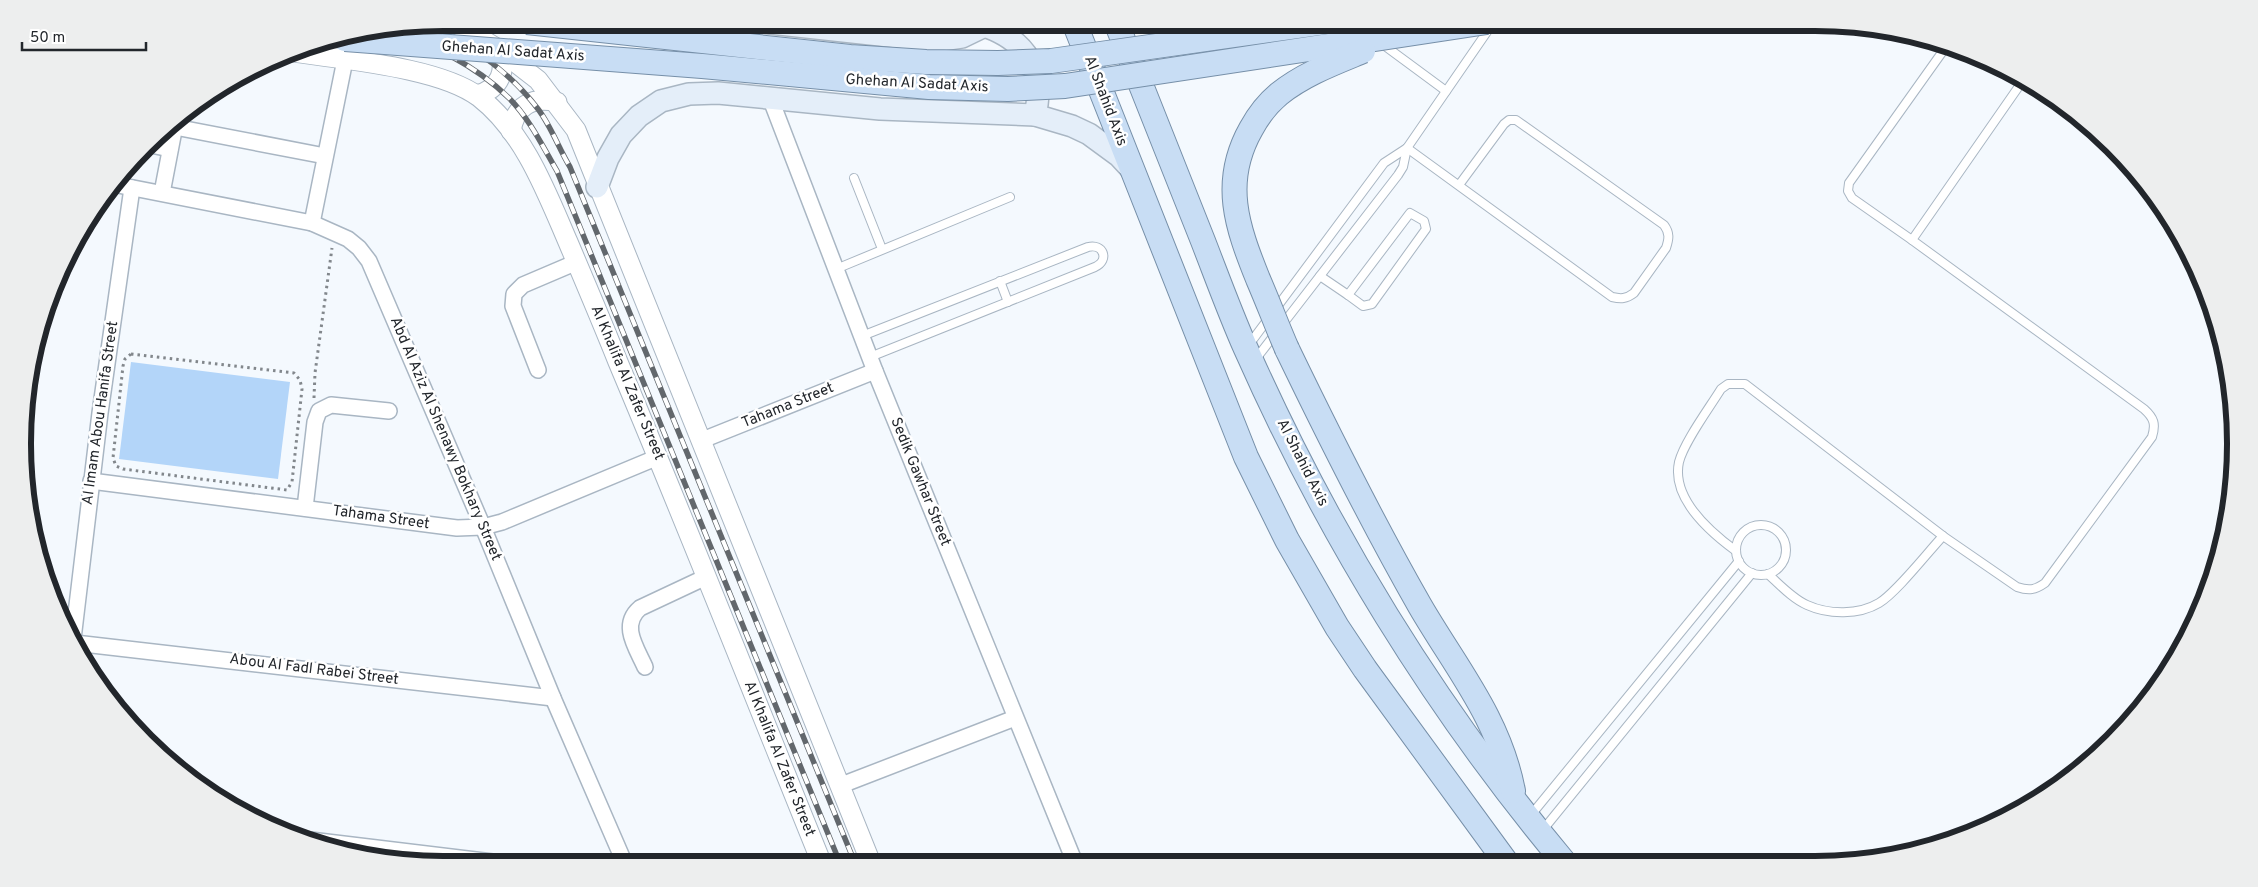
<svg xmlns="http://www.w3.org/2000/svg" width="2258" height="887" font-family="Overpass,sans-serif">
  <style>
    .green { fill: #b3d5f9 }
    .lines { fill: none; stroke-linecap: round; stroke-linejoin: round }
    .service-casing { stroke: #a9b6c3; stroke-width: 10 }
    .minor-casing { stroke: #a9b6c3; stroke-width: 18 }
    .tertiary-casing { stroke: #a9b6c3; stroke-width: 21 }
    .secondary-casing { stroke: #a9b6c3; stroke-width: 24 }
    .primary-casing { stroke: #768fa8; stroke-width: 26 }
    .path { stroke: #82878c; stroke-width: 3; stroke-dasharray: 2.5 4; stroke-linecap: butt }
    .service { stroke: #fff; stroke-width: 8 }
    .minor { stroke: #fff; stroke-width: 15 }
    .tertiary { stroke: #fff; stroke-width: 19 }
    .secondary { stroke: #e4eef9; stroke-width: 21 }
    .primary { stroke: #c8ddf4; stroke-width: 24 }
    .rail-casing { stroke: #62676c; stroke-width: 5.5 }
    .rail { stroke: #fff; stroke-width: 4; stroke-dasharray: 11; stroke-linecap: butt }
    .primary-bridge-casing { stroke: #768fa8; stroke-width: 26; stroke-linecap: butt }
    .primary-bridge { stroke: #c8ddf4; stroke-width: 24 }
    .labels { text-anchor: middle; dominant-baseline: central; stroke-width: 5; stroke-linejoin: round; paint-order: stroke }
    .street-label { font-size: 15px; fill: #22262b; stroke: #fff }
    .rim { fill: none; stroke: #22262b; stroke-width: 6 }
  </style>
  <rect width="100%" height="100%" fill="#f4f9fe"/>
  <polygon class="green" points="131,362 290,382 278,479 119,459"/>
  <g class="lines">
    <defs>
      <g id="service">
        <polyline points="1353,22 1369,35"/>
        <polyline points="1381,43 1446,91"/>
        <path d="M1407,148l205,149c9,2 14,2 22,-4l32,-45c3,-9 4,-15 -2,-23l-148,-105h-7l-5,4 -45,61"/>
        <polyline points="854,178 882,249"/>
        <polygon points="1410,213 1424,221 1426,229 1372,304 1363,306 1348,295"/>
        <polyline points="1912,240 1852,198 1848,191 1849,183 1948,44"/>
        <polyline points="836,269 1010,197"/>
        <polyline points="1320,276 1348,295"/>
        <polyline points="1000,281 1008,302"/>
        <path d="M862,336l226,-89c15,-4 22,13 7,20l-225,90"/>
        <polyline points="1248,346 1384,163 1407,148"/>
        <polyline points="1255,360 1398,175 1403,167 1407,148 1491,26"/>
        <circle cx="1761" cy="550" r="25"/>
        <path d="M1736,551c-26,-19 -65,-52 -57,-89 5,-20 31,-55 42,-73l7,-5h17l198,152 74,51c12,4 18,3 28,-4l107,-146c4,-13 2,-19 -8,-28l-232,-169 112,-161"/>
        <path d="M1768,574c12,11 25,25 39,31 22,10 52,10 72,-2 18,-11 48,-50 64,-67"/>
        <polyline points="1531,815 1739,561"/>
        <polyline points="1542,831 1752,573"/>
      </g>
      <g id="minor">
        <polyline points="771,100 875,371 1075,863"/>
        <polyline points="175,127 325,156"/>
        <polyline points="151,145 170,149"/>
        <polyline points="118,185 312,223 348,239 359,248 369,261 483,527 553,698 625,864"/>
        <polyline points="162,193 176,120"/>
        <polyline points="312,223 345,60"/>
        <polyline points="538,370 513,306 514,294 523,285 577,262"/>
        <polyline points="700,441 875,371"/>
        <polyline points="91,481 457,528 483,527 502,522 658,457"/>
        <polyline points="305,508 315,422 319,411 331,405 389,411"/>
        <polyline points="73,639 100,413 132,188"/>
        <polyline points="75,643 553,698"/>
        <path d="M645,667c-9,-20 -25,-42 -5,-59l66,-31"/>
        <polyline points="839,786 1015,718"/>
        <polyline points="302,839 510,864"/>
      </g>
      <g id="tertiary">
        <polyline points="453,22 498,49 538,80 576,130 871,863"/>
        <path d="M293,52c51,8 146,15 186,45 45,35 67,94 89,145 17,40 34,80 50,120 70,166 136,334 204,502"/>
        <path d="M477,95c23,-6 31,-25 21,-46"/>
        <path d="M511,131c4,-25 21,-35 46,-29"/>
      </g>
      <g id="secondary">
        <polyline points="760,22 935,41 962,37 993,22"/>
        <path d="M987,27c41,15 58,46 48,88"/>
        <polyline points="597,187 608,158 621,135 639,116 661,101 689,94 718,93 880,109 1035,115 1072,126 1089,134 1119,156 1132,170"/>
      </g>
      <g id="primary">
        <polyline points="1074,22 1246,457 1287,540 1337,627 1365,669 1506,862"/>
        <path d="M1116,22c29,73 58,146 87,219 14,36 27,72 43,108 81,183 189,359 318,513"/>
        <path d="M1287,349c42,87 85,173 133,257 36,62 79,112 93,185"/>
      </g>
    </defs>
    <use href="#service" class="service-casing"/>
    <use href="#minor" class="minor-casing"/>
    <use href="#tertiary" class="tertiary-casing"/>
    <use href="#secondary" class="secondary-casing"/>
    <use href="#primary" class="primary-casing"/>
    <g class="path">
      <polygon points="131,354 294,373 300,380 302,389 292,482 287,490 123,469 116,466 113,458 123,366 125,359"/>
      <polyline points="314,398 315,373 332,248"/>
    </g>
    <use href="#service" class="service"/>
    <use href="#minor" class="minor"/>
    <use href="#tertiary" class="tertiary"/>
    <use href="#secondary" class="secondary"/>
    <use href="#primary" class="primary"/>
    <defs>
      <g id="rail">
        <path d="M420,26c47,15 88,44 118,83 13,17 21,40 32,58l285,696"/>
        <path d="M386,32c45,10 90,34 123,66 20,20 34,49 48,73l283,692"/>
      </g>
    </defs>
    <use href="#rail" class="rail-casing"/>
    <use href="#rail" class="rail"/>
    <defs>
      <g id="primary-bridge">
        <polyline points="527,22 850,57 926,62 998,63 1051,61 1325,22"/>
        <polyline points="345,39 702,66 929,87 1008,89 1065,86 1487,22"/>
        <path d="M1287,349c-10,-23 -19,-47 -29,-70 -21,-52 -37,-97 -7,-150 7,-13 16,-25 28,-35 25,-20 55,-31 84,-43"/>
      </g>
    </defs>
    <use href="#primary-bridge" class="primary-bridge-casing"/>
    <use href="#primary-bridge" class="primary-bridge"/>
  </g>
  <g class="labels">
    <g class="street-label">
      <text transform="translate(513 52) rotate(4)">Ghehan Al Sadat Axis</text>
      <text transform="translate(917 84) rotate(3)">Ghehan Al Sadat Axis</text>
      <text transform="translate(1105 101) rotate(69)">Al Shahid Axis</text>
      <text transform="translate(627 383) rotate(67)">Al Khalifa Al Zafer Street</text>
      <text transform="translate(788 406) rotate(-22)">Tahama Street</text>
      <text transform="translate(101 413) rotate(-82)">Al Imam Abou Hanifa Street</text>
      <text transform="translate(445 439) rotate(67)">Abd Al Aziz Al Shenawy Bokhary Street</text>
      <text transform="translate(1302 463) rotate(63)">Al Shahid Axis</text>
      <text transform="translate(920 482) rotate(68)">Sedik Gawhar Street</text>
      <text transform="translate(381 518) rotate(8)">Tahama Street</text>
      <text transform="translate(314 670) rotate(7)">Abou Al Fadl Rabei Street</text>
      <text transform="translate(779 759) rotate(68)">Al Khalifa Al Zafer Street</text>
    </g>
  </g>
  <path d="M0 0H2258V887H0ZM443 31H1815A412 412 0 0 1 2227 443V444A412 412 0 0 1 1815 856H443A412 412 0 0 1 31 444V443A412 412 0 0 1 443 31Z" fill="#edeeee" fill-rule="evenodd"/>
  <path class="rim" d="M443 31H1815A412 412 0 0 1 2227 443V444A412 412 0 0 1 1815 856H443A412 412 0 0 1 31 444V443A412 412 0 0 1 443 31Z"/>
  <path d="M22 42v8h124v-8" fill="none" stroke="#22262b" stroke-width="2.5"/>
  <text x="30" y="42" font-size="15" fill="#22262b" stroke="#ffffff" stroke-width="4" paint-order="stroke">50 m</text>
</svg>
